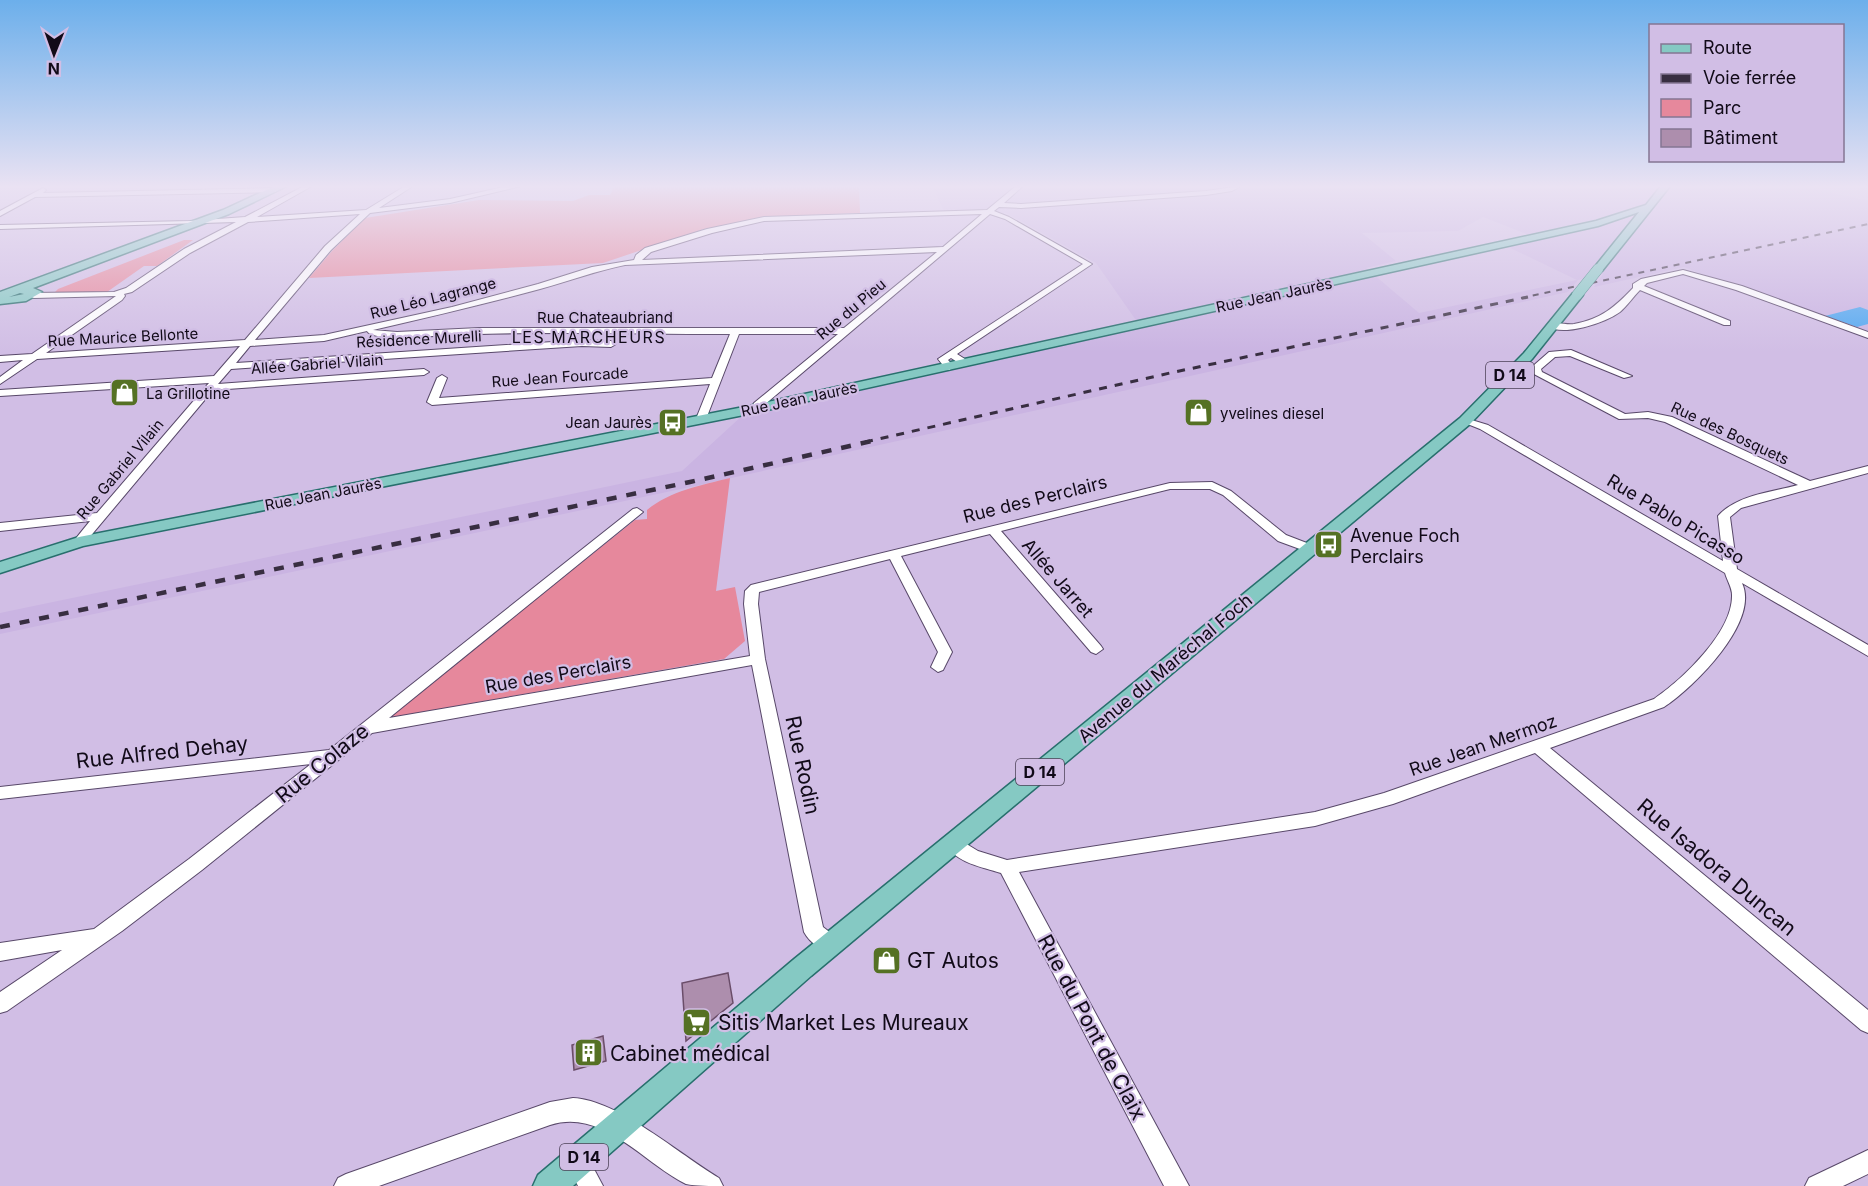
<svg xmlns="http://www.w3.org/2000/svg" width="1868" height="1186" font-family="Inter,sans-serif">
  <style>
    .built { fill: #cab4e2; fill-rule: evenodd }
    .green { fill: #e6889c }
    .water { fill: #53a8f0 }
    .building { fill: #ad8ead; stroke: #6a4d69; stroke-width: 1.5 }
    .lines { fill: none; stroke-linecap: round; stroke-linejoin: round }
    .minor-casing { stroke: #584869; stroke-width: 2 }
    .major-casing { stroke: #286f6d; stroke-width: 3 }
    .minor { fill: #fff; fill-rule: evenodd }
    .major { fill: #85c9c3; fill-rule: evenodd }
    .rail-far2 { stroke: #382e41; stroke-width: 2; stroke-dasharray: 6 6; stroke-linecap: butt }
    .rail-far1 { stroke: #382e41; stroke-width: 3; stroke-dasharray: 8 8; stroke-linecap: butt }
    .rail { stroke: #382e41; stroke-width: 4.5; stroke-dasharray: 10 10; stroke-linecap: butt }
    .major-bridge-casing { stroke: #286f6d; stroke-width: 11; stroke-linecap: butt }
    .major-bridge { stroke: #85c9c3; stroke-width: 10 }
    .labels { text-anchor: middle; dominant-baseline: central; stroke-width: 4.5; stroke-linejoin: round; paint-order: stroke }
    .far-street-label { font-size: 15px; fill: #110a18; stroke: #d1bee5 }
    .far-poi-label { font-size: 15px; fill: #110a18; stroke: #d1bee5; text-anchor: start }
    .far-neighbourhood-label { font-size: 16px; letter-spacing: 1.5px; fill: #110a18; stroke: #d1bee5 }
    .shield { fill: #d1bee5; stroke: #4b4056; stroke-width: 1.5 }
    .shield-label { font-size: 16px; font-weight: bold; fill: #110a18 }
    .street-label { font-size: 18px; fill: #110a18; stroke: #d1bee5 }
    .poi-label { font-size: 18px; fill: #110a18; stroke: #d1bee5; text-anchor: start }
    .near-street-label { font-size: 21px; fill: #110a18; stroke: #d1bee5 }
    .near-poi-label { font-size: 21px; fill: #110a18; stroke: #d1bee5; text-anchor: start }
  </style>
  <rect width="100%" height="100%" fill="#d1bee5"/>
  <path class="built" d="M932,186h871l65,15v135l-184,-69 -90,20 9,-13 -25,6 -10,12 -873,194 -695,148v-21l682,-142 62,-57 396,-88 -44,-63 -90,-50 -62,-2zM1483,217l54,21 -31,8 71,34 -158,33 -53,-45 30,-7 -34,-28 96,-2z"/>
  <g class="green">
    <polygon points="607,186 859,186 860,213 766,217 704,229 603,263 309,278 332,251 365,218 479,200 573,201 589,195 610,195 614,187"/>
    <polygon points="184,240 193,240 157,266 144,266 107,292 55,292 58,289"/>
    <path d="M730,478l-14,113 19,-4 10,54 -21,18 -331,58 1,-5 241,-192 12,-1v-9c23,-19 55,-25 83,-32z"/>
  </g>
  <polygon class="water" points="1860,307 1868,310 1868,324 1857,327 1825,316"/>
  <g class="building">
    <polygon points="728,973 733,1003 686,1041 682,983"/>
    <polygon points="603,1036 606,1061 574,1070 572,1045"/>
  </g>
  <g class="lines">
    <defs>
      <g id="minor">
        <path d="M304,186h8l-55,31 109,-7 39,-24h8l-34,22 71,-9 58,-13h13l-71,17 -80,10 -39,37 -76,90 69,-5 128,-28 86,-23 54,-17 42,-7 2,-5 9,-7 62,-19 57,-12 223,-7 29,-24h7l-19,17 17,1 185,-13 35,-5 -9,5 -26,4 -185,13 -22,-1 -5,4 15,6 83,47 -135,90 11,7v4h-6l-11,-7 -3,2 6,7 -5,3 -3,-1 -8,-10 145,-95 -78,-45 -15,-5 -227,192v4h-8l-2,-5 1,-2 84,-69h-99l-33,85 -5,3 -5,-3 14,-35 -278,21 -5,-3 10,-24 5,-3 5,3 -8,20 273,-20 18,-44c-94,0 -189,-3 -284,1 -14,1 -73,7 -79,-4l-43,10 -74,5 -14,17 346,-23 29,1 5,3 -5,3 -29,-1 -351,23 -13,15 206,-15 5,3 -5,3 -211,15 -130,155 -4,1 -6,-4 17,-21 -90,10v-8l97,-10 112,-130 -209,13v-6l214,-14 26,-30 -203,13 -37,25v-7l23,-17 -23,2v-6l32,-2 84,-58 -82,2 -3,-1v-4l83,-1 12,-4 58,-39 52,-27 -236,7v-4l190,-4 55,-4zM360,214l-35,32 -80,94 -199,13 76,-53 3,-4 -1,-2 8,-2 58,-39 58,-31zM982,214l-39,33 -301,13 9,-8 61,-19 52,-12zM937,252l-93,76h-365l-82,4 -24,-2c56,-13 112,-26 167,-41 29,-8 56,-18 85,-24z"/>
        <polygon points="43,188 46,190 43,193 275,188 278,190 275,192 35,197 0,216 0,211"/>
        <path d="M1683,270l59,16 126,46v6l-132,-48 -53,-16 -36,9 -3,3 86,35v4h-6l-84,-35c-7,7 -13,16 -20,22 -15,11 -57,25 -73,14 7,-5 18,-1 27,-2 27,-5 41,-17 59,-36v-4l8,-5z"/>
        <path d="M1571,350l61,26 -8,2 -54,-22 -15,1 -14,12 1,3 83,42 23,-2 24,5 138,64 58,-15v7l-127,35 -11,9 7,52 131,76v11l-126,-73c18,39 -48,104 -78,124l-114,41 318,262v23l-7,-3 -326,-277 -142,51 -78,22 -296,46 170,314h-25l-163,-313c-19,-6 -45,-10 -55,-29l3,-5 6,-2 23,14 29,9 308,-48 69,-19 270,-94c28,-19 79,-67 78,-104 0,-7 -5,-15 -7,-22l-245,-144 -20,-8 5,-3 23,7 235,136 -5,-45c18,-21 54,-24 80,-31l-133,-63 -17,-4 -29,1 -87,-46 1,-7 16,-14z"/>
        <path d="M1212,482l19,9 55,44 26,10 2,3 -6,4 -30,-11 -55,-46 -13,-6h-40l-169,42 100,115 2,3 -7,5 -5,-2 -101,-118 -89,22 51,96 -9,18 -5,2 -7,-5 7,-15 -48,-93 -131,33 -1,12 7,55 58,268 14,11 3,6 -3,6c-12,5 -27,-7 -33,-18l-52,-267 -380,68 -170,137 -80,61 -115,80 -7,2v-21l62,-42 -62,11v-18l94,-14 95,-70 122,-95 -311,35v-12l329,-37 304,-241 4,-1 6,4 -254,206 361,-62 -6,-52 1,-13 6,-6 419,-102z"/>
        <path d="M573,1098c45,2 107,57 146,80l4,8c-11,0 -28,0 -37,-2 -43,-21 -83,-76 -136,-59l-171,61h-45l4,-8 8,-4 204,-72z"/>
        <polygon points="578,1150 586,1154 603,1186 578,1186 566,1162 570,1154"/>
        <polygon points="1868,1150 1868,1174 1843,1186 1805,1186 1809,1178"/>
      </g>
      <g id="major">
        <path d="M275,186h12l-58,28 -196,74 9,4 -16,9 -26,3v-12l223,-82zM20,293l4,1 -15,3z"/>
        <polygon points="1661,186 1670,186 1602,271 1598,272 1593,269 1639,212 1598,226 759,412 83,546 0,573 0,562 79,537 759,404 1596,221 1646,205"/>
        <polygon points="1573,293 1583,295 1532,359 1470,424 811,976 573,1186 533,1186 538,1175 793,960 1460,418 1524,353"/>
      </g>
    </defs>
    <use href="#minor" class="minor-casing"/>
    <use href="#major" class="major-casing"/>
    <use href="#minor" class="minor"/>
    <use href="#major" class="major"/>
    <polyline class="rail-far2" points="1521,298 1868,224"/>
    <polyline class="rail-far1" points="865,442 1170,373 1528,297"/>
    <polyline class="rail" points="0,627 690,482 872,441"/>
    <defs>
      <polyline id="major-bridge" points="1577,295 1598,269"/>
    </defs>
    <use href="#major-bridge" class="major-bridge-casing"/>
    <use href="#major-bridge" class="major-bridge"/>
  </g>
  <linearGradient id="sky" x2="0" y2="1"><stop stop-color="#6cafeb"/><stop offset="0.53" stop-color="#eae2f3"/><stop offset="1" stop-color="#eae2f3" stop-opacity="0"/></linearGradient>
  <rect width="1868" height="352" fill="url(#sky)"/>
  <defs>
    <symbol id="shop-square" viewBox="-11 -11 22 22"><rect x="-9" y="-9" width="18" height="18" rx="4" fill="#557124" stroke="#d1bee5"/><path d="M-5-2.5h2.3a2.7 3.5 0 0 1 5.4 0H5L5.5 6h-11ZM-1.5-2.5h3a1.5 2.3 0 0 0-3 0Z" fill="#fff"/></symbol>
    <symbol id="bus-square" viewBox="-11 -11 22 22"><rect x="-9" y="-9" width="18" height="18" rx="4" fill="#557124" stroke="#d1bee5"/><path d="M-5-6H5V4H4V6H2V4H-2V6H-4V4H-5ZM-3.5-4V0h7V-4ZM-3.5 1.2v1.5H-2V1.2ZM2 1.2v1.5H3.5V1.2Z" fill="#fff"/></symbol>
    <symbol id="supermarket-square" viewBox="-11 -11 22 22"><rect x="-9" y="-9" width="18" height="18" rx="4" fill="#557124" stroke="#d1bee5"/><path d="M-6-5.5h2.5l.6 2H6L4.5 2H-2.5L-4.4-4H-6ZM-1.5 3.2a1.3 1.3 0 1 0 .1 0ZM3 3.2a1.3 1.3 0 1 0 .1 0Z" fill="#fff"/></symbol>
    <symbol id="building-square" viewBox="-11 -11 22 22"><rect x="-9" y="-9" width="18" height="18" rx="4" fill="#557124" stroke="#d1bee5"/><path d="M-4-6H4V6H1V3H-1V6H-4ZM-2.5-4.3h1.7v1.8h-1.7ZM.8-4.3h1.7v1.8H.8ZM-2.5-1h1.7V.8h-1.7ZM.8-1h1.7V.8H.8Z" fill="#fff"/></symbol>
  </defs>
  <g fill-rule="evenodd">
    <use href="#shop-square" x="108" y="376" width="33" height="33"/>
    <use href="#shop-square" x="1182" y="396" width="33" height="33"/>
    <use href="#bus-square" x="656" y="406" width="33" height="33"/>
    <use href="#bus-square" x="1312" y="528" width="33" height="33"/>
    <use href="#shop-square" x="870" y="944" width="33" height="33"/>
    <use href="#supermarket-square" x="680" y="1006" width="33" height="33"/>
    <use href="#building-square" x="572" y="1036" width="33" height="33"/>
  </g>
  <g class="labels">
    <g class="far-street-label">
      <text transform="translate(1274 295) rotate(-12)">Rue Jean Jaurès</text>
      <text transform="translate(433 298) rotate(-14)">Rue Léo Lagrange</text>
      <text transform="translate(851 309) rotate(-40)">Rue du Pieu</text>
      <text x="605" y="317">Rue Chateaubriand</text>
      <text transform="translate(123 337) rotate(-3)">Rue Maurice Bellonte</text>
      <text transform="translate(419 339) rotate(-3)">Résidence Murelli</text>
      <text transform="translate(317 364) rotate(-4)">Allée Gabriel Vilain</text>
      <text transform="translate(560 377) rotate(-4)">Rue Jean Fourcade</text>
      <text transform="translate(799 399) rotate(-12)">Rue Jean Jaurès</text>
      <text transform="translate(1730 433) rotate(25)">Rue des Bosquets</text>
      <text transform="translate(120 469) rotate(-50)">Rue Gabriel Vilain</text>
      <text transform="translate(323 494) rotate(-11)">Rue Jean Jaurès</text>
    </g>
    <g class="far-poi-label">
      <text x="146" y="393">La Grillotine</text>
      <text x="1220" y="413">yvelines diesel</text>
      <text x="652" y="422" text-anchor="end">Jean Jaurès</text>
    </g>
    <g class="far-neighbourhood-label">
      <text x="589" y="337">LES MARCHEURS</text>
    </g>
    <g class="shield">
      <rect x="1486" y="362" width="48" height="26" rx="4.5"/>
      <rect x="1016" y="759" width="48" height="26" rx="4.5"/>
      <rect x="560" y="1144" width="48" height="26" rx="4.5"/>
    </g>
    <g class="shield-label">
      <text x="1510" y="375">D 14</text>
      <text x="1040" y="772">D 14</text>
      <text x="584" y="1157">D 14</text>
    </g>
    <g class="street-label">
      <text transform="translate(1035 499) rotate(-14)">Rue des Perclairs</text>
      <text transform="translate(1676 519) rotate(31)">Rue Pablo Picasso</text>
      <text transform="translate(1058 578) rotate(49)">Allée Jarret</text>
      <text transform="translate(1165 668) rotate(-40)">Avenue du Maréchal Foch</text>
      <text transform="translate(558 674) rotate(-10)">Rue des Perclairs</text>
      <text transform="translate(1483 745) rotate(-19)">Rue Jean Mermoz</text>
    </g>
    <g class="poi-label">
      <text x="1350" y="535">Avenue Foch<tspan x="1350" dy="21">Perclairs</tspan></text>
    </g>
    <g class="near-street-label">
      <text transform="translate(162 752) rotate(-6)">Rue Alfred Dehay</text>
      <text transform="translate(322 763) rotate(-39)">Rue Colaze</text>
      <text transform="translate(803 765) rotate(78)">Rue Rodin</text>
      <text transform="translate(1717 867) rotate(40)">Rue Isadora Duncan</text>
      <text transform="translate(1092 1027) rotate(62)">Rue du Pont de Claix</text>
    </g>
    <g class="near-poi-label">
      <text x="907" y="960">GT Autos</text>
      <text x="718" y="1022">Sitis Market Les Mureaux</text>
      <text x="610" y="1053">Cabinet médical</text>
    </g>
  </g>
  <rect x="1649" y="24" width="195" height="138" fill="#d1bee5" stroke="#847693" stroke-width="1.5"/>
  <rect x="1661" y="44" width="30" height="9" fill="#85c9c3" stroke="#847693" stroke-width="1.5"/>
  <text x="1703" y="54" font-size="18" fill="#110a18">Route</text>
  <rect x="1661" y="74" width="30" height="9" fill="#382e41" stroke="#847693" stroke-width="1.5"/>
  <text x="1703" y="84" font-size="18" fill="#110a18">Voie ferrée</text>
  <rect x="1661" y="99" width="30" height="18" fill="#e6889c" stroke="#847693" stroke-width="1.5"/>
  <text x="1703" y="114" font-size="18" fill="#110a18">Parc</text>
  <rect x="1661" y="129" width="30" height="18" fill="#ad8ead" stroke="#847693" stroke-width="1.5"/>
  <text x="1703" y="144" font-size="18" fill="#110a18">Bâtiment</text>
  <g transform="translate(54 54) rotate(181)" stroke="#d1bee5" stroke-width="4.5" paint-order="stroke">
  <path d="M0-4.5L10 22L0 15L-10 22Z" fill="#110a18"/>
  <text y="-9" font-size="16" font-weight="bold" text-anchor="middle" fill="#110a18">N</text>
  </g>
</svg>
